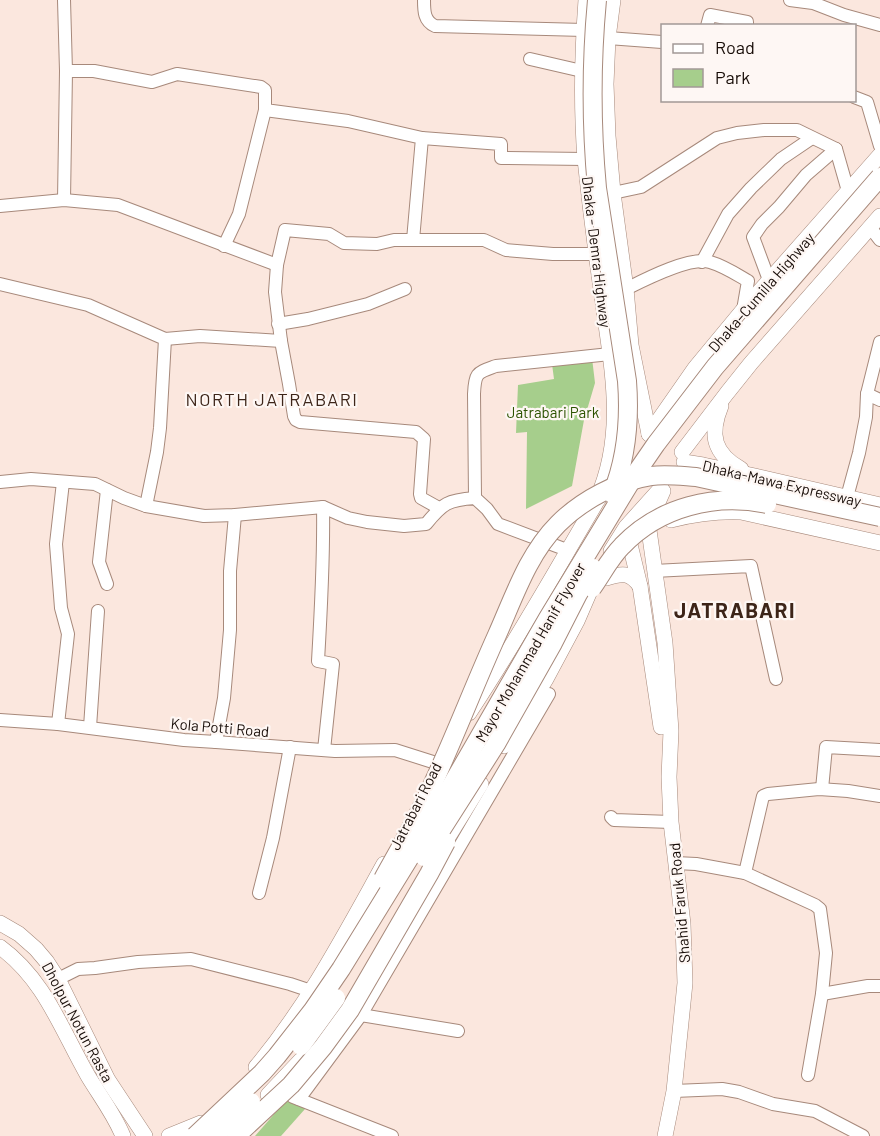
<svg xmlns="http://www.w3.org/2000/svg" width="880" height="1136" font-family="Barlow,sans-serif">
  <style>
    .green { fill: #a6ce8c }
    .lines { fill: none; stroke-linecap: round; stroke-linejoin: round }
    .minor-casing { stroke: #a7897b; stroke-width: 14 }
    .major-casing { stroke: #a7897b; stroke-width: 16 }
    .minor { stroke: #fff; stroke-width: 12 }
    .major { stroke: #fff; stroke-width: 15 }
    .highway-bridge-casing { stroke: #a7897b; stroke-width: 20; stroke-linecap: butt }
    .highway-bridge { stroke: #fff; stroke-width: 18 }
    .labels { text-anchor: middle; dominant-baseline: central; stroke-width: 4.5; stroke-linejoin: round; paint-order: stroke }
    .street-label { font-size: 15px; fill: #180d08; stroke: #fef7f4 }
    .park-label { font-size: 15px; fill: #2c5300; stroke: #fef7f4 }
    .quarter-label { font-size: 18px; letter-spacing: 1.5px; fill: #3d2519; stroke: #fef7f4 }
    .district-label { font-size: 21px; font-weight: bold; letter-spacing: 1.5px; fill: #3d2519; stroke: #fef7f4 }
  </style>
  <rect width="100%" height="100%" fill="#fbe7de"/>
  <g class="green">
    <polygon points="592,358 595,383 584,420 572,486 526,509 527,432 516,433 518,385 554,379 552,364"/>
    <polygon points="290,1096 305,1109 281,1136 255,1136"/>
  </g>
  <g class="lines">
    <defs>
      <g id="minor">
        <path d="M424,0c0,11 0,21 11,26l149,4"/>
        <polyline points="790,0 813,3 844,15 880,25"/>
        <polyline points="707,26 710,15 747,22 747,26"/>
        <polyline points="608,38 662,42"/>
        <polyline points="530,59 582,71"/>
        <polyline points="66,71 94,71 152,82 177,74 261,87 265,90 265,110 348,121 422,138 413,240 484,240 506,250 553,254 596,254"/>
        <polyline points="854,97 867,102 880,146"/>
        <polyline points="422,138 501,144 501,158 585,159"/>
        <polyline points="613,193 641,187 717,138 737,133 764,130 797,130 836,149 848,191"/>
        <polyline points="64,200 66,71 64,0"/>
        <polyline points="0,206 64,200 118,205 277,265"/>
        <polyline points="870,227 880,240"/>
        <polyline points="224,246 239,214 265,110"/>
        <polyline points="702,262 728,214 751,188 781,159 812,138"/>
        <polyline points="769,280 753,237 762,224 779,207 806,175 836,149"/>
        <polyline points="0,284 88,305 165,339 160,428 157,452 146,506"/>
        <path d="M626,289c18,-9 64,-33 84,-27 14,4 26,12 38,19l-5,29"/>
        <polyline points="278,324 308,319 368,304 405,289"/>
        <polyline points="165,339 200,336 281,341 289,384 294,416 296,420 300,422 416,432 424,439 420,494 421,498 439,508"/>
        <polyline points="281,341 275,292 277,265 285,230 329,234 344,243 377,244 394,240 413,240"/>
        <polyline points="867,394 880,400"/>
        <path d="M0,482l31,-3 64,5 29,14 22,8 58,10 31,-1 88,-8 25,11 19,4 37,4 22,-2c17,-21 22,-24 49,-26l12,11 11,15 69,26"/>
        <polyline points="107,490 99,562 107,584"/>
        <polyline points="847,497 859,453 866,417 867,394 880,342"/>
        <path d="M475,498l-1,-104c1,-22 3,-21 22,-28l114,-12"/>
        <path d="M323,507c1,52 -2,103 -5,154l15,3 -9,86"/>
        <polyline points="654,571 751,566 776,679"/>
        <polyline points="0,720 58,724 184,740 216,742 335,751 395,750 436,763"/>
        <polyline points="58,724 68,634 61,608 56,544 63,482"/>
        <polyline points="90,727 98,611"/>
        <polyline points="216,742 224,698 230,630 230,571 235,515"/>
        <polyline points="822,789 826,747 880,750"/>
        <polyline points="611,817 614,820 671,822"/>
        <polyline points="676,863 696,864 745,873 815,905 820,909 826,953 822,994 808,1075"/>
        <polyline points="745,873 763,796 768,794 819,789 848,791 880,796"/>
        <polyline points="259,893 273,838 290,747"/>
        <polyline points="58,979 78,969 95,968 138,962 191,959 290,984 311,991"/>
        <polyline points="822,994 868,986 880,986"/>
        <polyline points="361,1015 458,1031"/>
        <polyline points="674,1091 722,1089 739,1092 773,1104 815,1111 863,1136"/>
        <polyline points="293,1097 392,1136"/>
        <polyline points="299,1099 361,1015 549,694"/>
      </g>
      <g id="major">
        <path d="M586,0c-4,53 -5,106 -1,159 5,48 11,96 18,144 9,68 23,130 -6,196"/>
        <polyline points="613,0 608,38 606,84 608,136 613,193 626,289 631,345 649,434"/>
        <path d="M721,406c-12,29 -7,48 20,63"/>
        <polyline points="649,434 695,368 743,310 880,155"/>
        <polyline points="682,452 727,393 751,363 880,216"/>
        <polyline points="684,462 703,465 755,476 880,505"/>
        <polyline points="663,491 656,507 649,530 665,643 671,731 669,777 671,822 683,924 685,983 674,1091 665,1136"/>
        <path d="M671,520c24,-6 45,-9 70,-8l139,31"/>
        <polyline points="627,532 640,586 661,727"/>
        <polyline points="611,551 626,527 661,488"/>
        <path d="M606,578c16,-5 24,-6 34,8"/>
        <path d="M469,713c46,-69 86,-141 128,-212l6,-8"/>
        <polyline points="504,746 546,679 577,621 596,577"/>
        <polyline points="440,850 481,784"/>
        <polyline points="0,923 19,934 36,949 47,962 58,979 108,1080 145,1136"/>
        <path d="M0,947c45,33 61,82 88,129 12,20 26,38 35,60"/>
        <path d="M256,1067c52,-62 89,-133 128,-203"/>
        <polyline points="268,1095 301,1060"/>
        <polyline points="169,1136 201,1123"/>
      </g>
    </defs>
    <use href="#minor" class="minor-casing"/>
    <use href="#major" class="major-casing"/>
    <use href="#minor" class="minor"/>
    <use href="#major" class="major"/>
    <defs>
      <g id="highway-bridge">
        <path d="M597,0c-6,64 -6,124 0,188l30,193c3,39 0,76 -15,113"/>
        <path d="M592,588c10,-14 18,-30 30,-42 37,-39 93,-53 145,-42"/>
        <polyline points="424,857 496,744 553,643 578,594 593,568"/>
        <path d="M383,879c16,-29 33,-58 47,-89 24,-51 44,-104 67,-155 17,-38 31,-81 61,-111 24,-24 60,-43 93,-48 15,-2 30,0 45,1l184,40"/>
        <polyline points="301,1046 336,998"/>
        <polyline points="195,1136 262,1073 277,1056 313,1010 341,969 410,857 548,618 636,473 656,444 715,367 880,177"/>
        <polyline points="214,1136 251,1102"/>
        <polyline points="236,1136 291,1085 323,1047 350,1010 429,874 446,842"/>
      </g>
    </defs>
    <use href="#highway-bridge" class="highway-bridge-casing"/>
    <use href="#highway-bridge" class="highway-bridge"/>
  </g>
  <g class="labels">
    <g class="street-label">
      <text transform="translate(597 252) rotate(83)">Dhaka - Demra Highway</text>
      <text transform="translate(761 292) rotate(-49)">Dhaka–Cumilla Highway</text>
      <text transform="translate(782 483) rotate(13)">Dhaka-Mawa Expressway</text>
      <text transform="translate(530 652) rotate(-60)">Mayor Mohammad Hanif Flyover</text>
      <text transform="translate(220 727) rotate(5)">Kola Potti Road</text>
      <text transform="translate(415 806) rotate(-63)">Jatrabari Road</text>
      <text transform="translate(679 903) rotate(-95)">Shahid Faruk Road</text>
      <text transform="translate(78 1022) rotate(62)">Dholpur Notun Rasta</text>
    </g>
    <g class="park-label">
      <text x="553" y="412">Jatrabari Park</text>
    </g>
    <g class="quarter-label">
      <text x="272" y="399">NORTH JATRABARI</text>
    </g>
    <g class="district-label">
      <text x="735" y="609">JATRABARI</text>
    </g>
  </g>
  <rect x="661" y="24" width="195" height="78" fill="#fef7f4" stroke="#a29996" stroke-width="1.5"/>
  <rect x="673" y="44" width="30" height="9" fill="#ffffff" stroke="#a29996" stroke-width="1.5"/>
  <text x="715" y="54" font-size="18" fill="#180d08">Road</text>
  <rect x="673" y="69" width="30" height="18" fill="#a6ce8c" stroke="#a29996" stroke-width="1.5"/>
  <text x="715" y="84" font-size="18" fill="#180d08">Park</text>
</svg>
